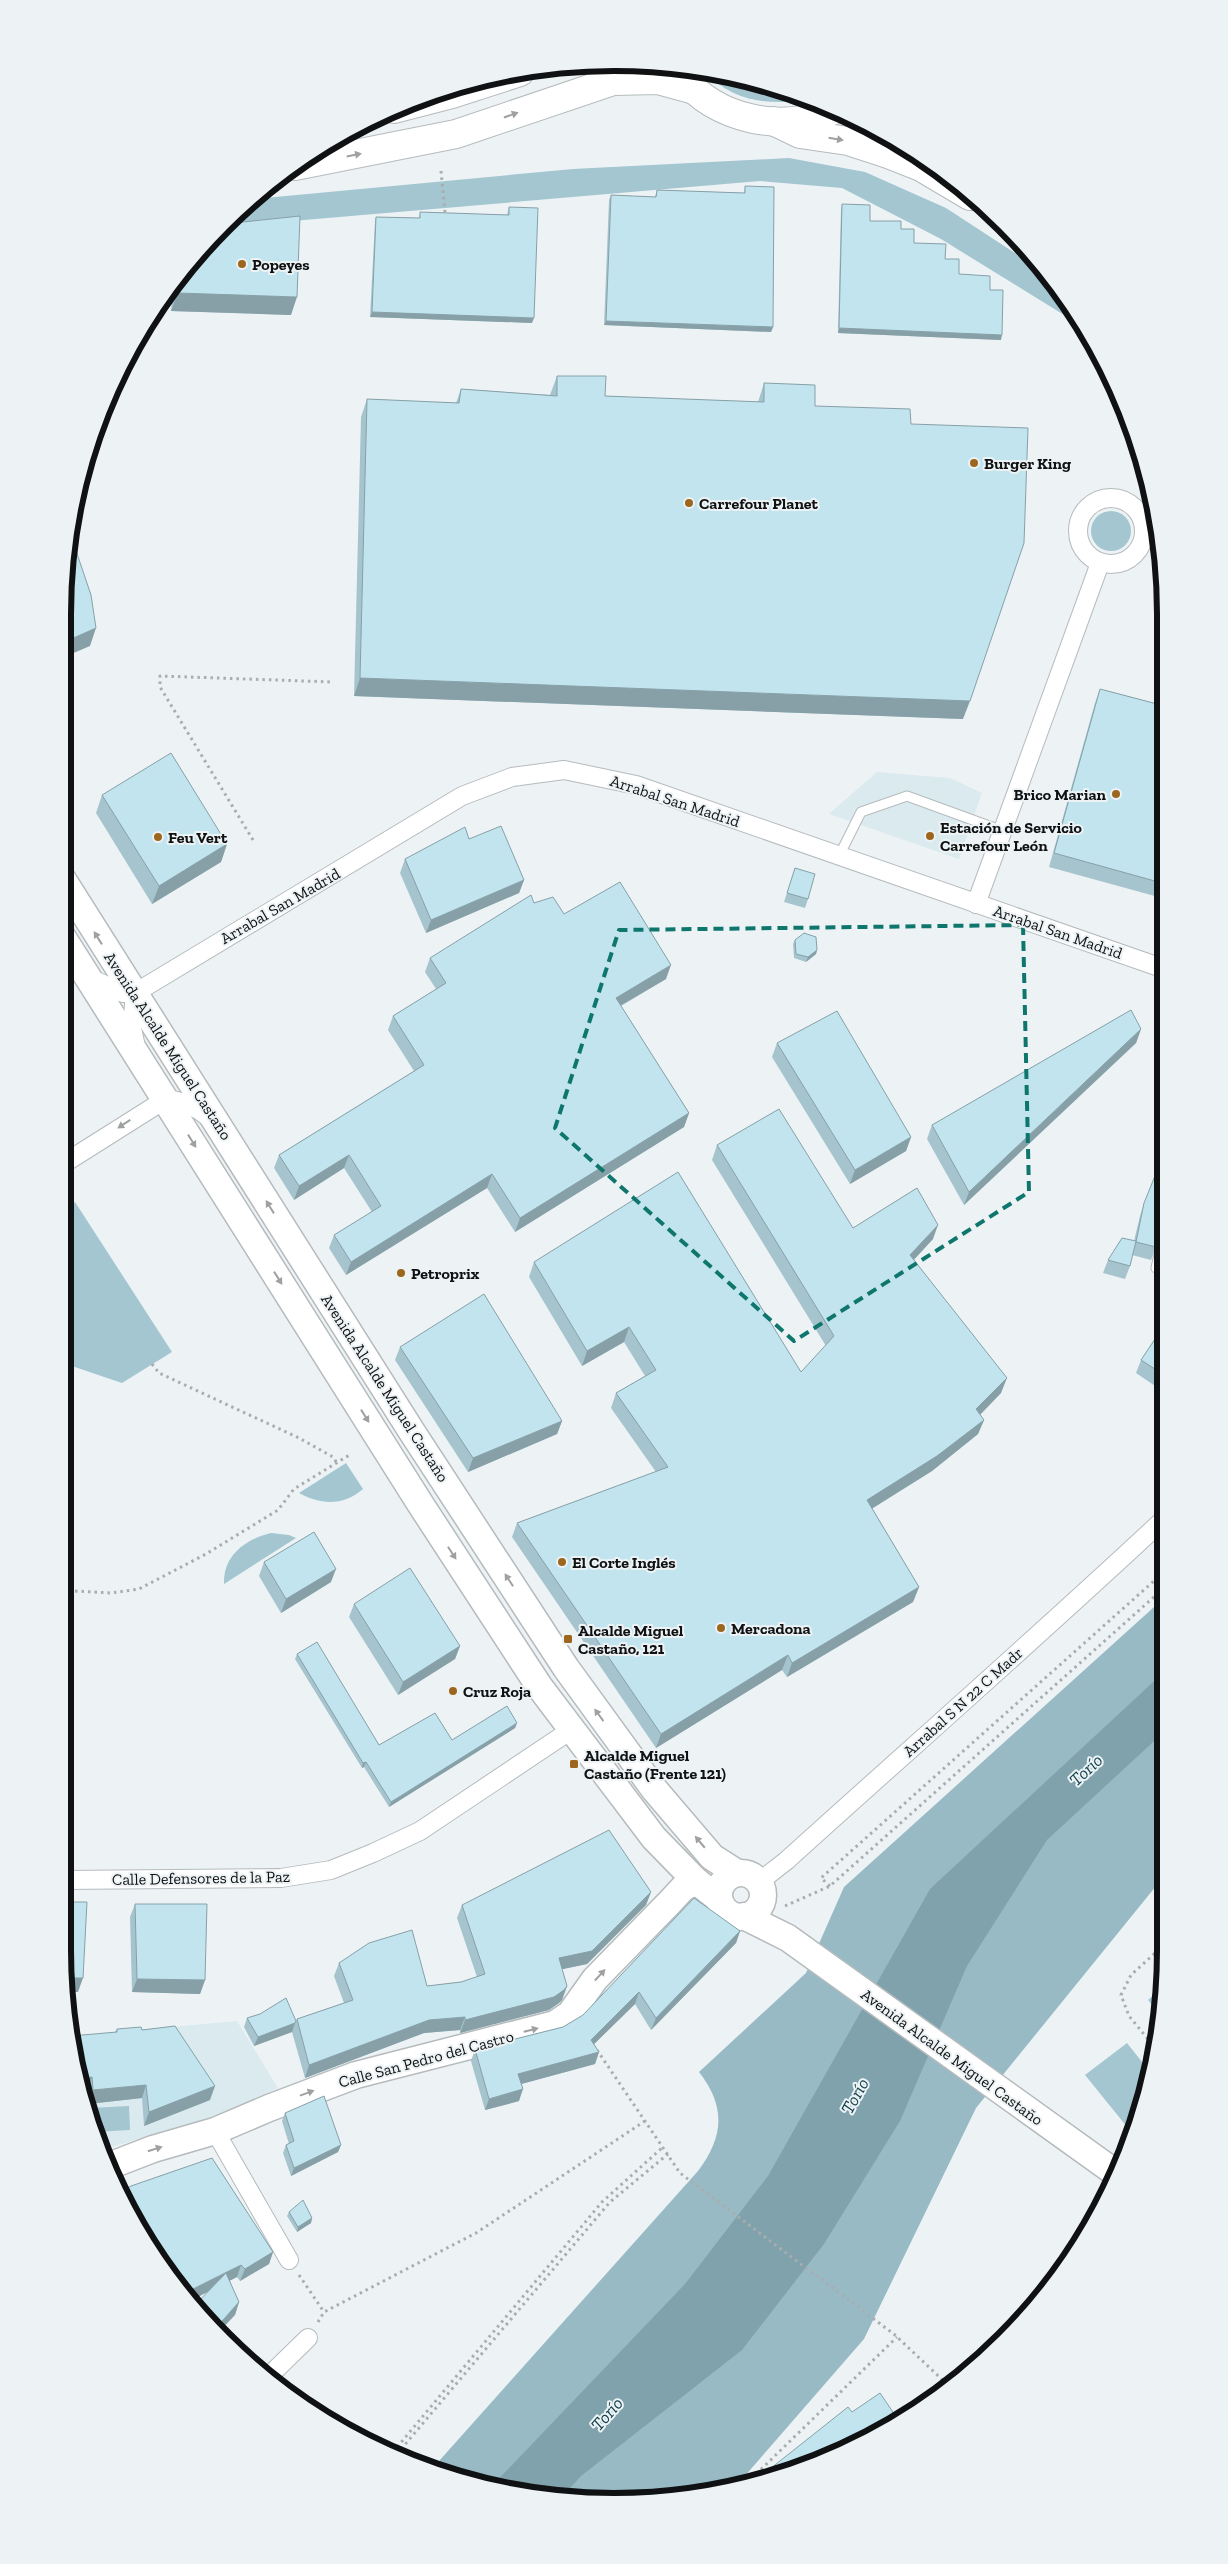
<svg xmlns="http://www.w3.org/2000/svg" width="1228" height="2564" font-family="'Zilla Slab',serif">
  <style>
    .built { fill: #dbeaef }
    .green { fill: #a3c6d0 }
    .forest { fill: #98bac5 }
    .water { fill: #80a2ac }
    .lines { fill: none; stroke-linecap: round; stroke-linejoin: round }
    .lane-casing { stroke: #b5bbbd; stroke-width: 11 }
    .street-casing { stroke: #b5bbbd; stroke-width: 20 }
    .secondary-casing { stroke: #b5bbbd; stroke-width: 29 }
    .highway-casing { stroke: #b5bbbd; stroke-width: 30 }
    .path { stroke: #a9adaf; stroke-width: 3; stroke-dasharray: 2.5 4; stroke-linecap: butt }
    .lane { stroke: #fff; stroke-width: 9 }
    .street { stroke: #fff; stroke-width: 18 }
    .secondary { stroke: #fff; stroke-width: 26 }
    .highway { stroke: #fff; stroke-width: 28 }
    .wall { fill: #a6c4ce }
    .shaded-wall { fill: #87a0a7 }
    .building { fill: #c1e4ef; stroke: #87a0a7 }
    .oneway { fill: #9fa0a0 }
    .marked { fill: none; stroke: #0f766e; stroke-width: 4; stroke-dasharray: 10 6; stroke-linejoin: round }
    .poi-dot { fill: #9c661f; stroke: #edf3f5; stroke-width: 2 }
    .labels { text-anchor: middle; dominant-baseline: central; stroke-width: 4; stroke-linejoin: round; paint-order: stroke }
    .poi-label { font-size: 16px; font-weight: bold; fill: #0f1112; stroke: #edf3f5; text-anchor: start }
    .street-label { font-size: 16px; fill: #0f1112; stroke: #edf3f5 }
    .water-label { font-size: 18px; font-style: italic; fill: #114350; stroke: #edf3f5 }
    .rim { fill: none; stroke: #0f1112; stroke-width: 6 }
  </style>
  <rect width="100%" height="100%" fill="#edf3f5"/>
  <g class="built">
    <polygon points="877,772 950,778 982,793 959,859 829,814"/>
    <polygon points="237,2021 278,2088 224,2113 102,2150 92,2128 73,2057 71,2036"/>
  </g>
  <g class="green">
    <path d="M704,71l17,2 88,27c-41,5 -75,3 -105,-29z"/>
    <polygon points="789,158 865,172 946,208 1047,274 1077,323 941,239 842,188 760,181 222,227 254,199 573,169"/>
    <circle cx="1111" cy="531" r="20"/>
    <polygon points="75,1202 172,1352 122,1383 63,1363 63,1211"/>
    <path d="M346,1463l17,26c-19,17 -43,16 -64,4z"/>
    <path d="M271,1533l18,2 7,3 -72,46c-1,-29 22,-45 47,-51z"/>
    <polygon points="1162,1988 1159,2013 1148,2000"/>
    <polygon points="1127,2043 1150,2072 1132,2133 1085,2075"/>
    <polygon points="129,2106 130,2130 94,2132 91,2108"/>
  </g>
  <path class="forest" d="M1164,1598l1,277 -189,233 -112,231 -127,146 -51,12 -72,4 -107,-10 -76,-21 267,-299c26,-35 28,-64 1,-99l107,-99 38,-86z"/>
  <polygon class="water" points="1165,1671 1165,1731 1047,1840 967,1966 900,2121 824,2244 742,2350 581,2476 563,2496 507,2491 491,2487 685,2284 768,2176 930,1889"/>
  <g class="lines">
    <defs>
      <g id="lane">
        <polyline points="839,856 861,812 907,796 1003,831"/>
        <polyline points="1163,1237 1156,1268 1163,1270"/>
      </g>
      <g id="street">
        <circle cx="1111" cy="531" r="33"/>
        <polyline points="976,904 1100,563"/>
        <polyline points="92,979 123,993 135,993"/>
        <polyline points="135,993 462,796 512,777 564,770 636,785 1162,968"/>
        <polyline points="135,993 132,1028 136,1047"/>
        <path d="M63,1164l103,-65c17,2 29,7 42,18"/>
        <polyline points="63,1880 281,1878 331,1870 373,1853 420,1831 571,1730"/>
        <path d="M759,1882l27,-21c126,-114 254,-226 378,-342"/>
        <polyline points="215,2131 289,2260"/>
        <polyline points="268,2377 308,2338"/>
      </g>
      <g id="secondary">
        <polyline points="63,880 412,1432 566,1668 654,1789 712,1857 737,1873"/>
        <polyline points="63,938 421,1505 539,1686 654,1838 696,1881 719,1899"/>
        <circle cx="741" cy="1895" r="22"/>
        <polyline points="744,1916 788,1938 1117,2174"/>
        <polyline points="109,2166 153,2149 215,2131 269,2108 356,2075 555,2024 570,2014 595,1979 670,1902 683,1888 696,1881"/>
      </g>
      <g id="highway">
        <path d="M681,76c36,44 101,58 153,34"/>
        <polyline points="394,109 452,94 520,72"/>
        <polyline points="773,121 800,134 848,141 888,154 921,167 970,196"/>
        <polyline points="295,166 456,134 613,81 658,80 691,89"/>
      </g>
    </defs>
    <use href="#lane" class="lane-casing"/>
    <use href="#street" class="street-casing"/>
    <use href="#secondary" class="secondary-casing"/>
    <use href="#highway" class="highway-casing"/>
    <g class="path">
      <polyline points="441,171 445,212"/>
      <polyline points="253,840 160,687 160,676 333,682"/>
      <polyline points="152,1364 159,1373 299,1438 333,1457 337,1463"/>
      <polyline points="63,1586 75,1591 111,1593 139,1589 206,1554 278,1510 294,1489 351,1454"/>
      <polyline points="830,1886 821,1878 1164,1572"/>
      <polyline points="785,1906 830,1886 1164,1588"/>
      <polyline points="1156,2049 1129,2016 1121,1995 1131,1975 1165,1944"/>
      <polyline points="597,2050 680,2173 895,2335 950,2387"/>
      <polyline points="299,2275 324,2312"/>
      <polyline points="318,2322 324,2312 476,2233 645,2121"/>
      <polyline points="393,2452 602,2202 663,2147"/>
      <polyline points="397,2454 610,2202 668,2154"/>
      <polyline points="747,2483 897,2337"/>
    </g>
    <use href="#lane" class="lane"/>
    <use href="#street" class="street"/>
    <use href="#secondary" class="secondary"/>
    <use href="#highway" class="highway"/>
  </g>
  <g class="wall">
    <polygon points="745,186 773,327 771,332 604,325 609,200 611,195 655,197 657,190 744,193"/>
    <polygon points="842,204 870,221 901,229 914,243 945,259 959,274 990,290 1001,340 838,333 841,209"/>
    <polygon points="509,207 532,323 370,317 375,221 376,217 419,218 420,212 507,215"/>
    <polygon points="224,224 291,315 171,311 173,286"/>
    <polygon points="557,376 605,396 758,402 764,383 815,406 911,424 963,719 354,696 361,417 367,399 456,403 461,389 550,395"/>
    <polygon points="1100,689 1161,705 1162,898 1049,867 1095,703"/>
    <polygon points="102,795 227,844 221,862 152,904 96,813"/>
    <polygon points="469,839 524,880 519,893 426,933 400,873 405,859"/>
    <polygon points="795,868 808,899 805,908 784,902"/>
    <polygon points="534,903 564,914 666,979 621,1006 689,1113 684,1127 515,1232 487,1188 346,1275 329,1248 334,1235 372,1212 344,1168 294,1200 274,1168 279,1155 414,1071 388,1030 393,1016 436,989 425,972 430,958"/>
    <polygon points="795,940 817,950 816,954 806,962 794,958 793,944"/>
    <polygon points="1141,1029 1136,1043 964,1205 927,1139 932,1125"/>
    <polygon points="777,1043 911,1137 906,1151 850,1184 772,1057"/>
    <polygon points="717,1145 853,1228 933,1239 914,1260 1001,1393 980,1415 984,1420 978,1434 932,1471 872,1508 919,1587 913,1602 787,1677 782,1670 656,1748 512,1537 517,1523 656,1472 611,1408 616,1393 645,1376 624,1342 582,1366 529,1277 534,1262 801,1372 826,1346 712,1160"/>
    <polygon points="1144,1203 1159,1234 1156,1247 1151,1260 1132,1255 1130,1266 1125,1279 1103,1273 1108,1260 1134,1241 1140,1216"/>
    <polygon points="1163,1327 1164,1392 1136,1373 1141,1360"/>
    <polygon points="400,1347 562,1421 557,1434 468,1472 395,1360"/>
    <polygon points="264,1562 331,1582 281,1613 259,1576"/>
    <polygon points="354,1604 460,1646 455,1659 398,1695 349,1617"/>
    <polygon points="297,1654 379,1745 452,1740 517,1723 515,1728 389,1807 364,1767 362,1768 295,1659"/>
    <polygon points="651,1892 646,1905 587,1964 562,1969 567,1986 562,2000 559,2003 549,2010 460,2033 460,2030 424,2033 305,2078 292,2032 254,2046 244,2027 247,2018 296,2021 297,2019 344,2003 334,1976 339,1963 427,1986 461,1982 477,1977 457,1918 462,1905"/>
    <polygon points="135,1904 205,1980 200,1994 132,1992 130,1917"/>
    <polygon points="740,1931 736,1943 651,2030 635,2004 594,2044 599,2052 595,2064 521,2084 519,2101 485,2110 471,2061 475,2049 563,2027"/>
    <polygon points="117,2029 142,2030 210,2100 144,2126 142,2098 88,2104 87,2091 82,2091 73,2057 115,2032"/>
    <polygon points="285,2113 341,2145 338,2152 291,2176 283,2153 286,2145 289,2144 282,2121"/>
    <polygon points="289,2212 312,2218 311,2223 297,2232 287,2216"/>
    <polygon points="136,2226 273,2252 269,2264 240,2281 237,2277 229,2281 239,2302 235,2315 208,2291 190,2301"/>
    <polygon points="852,2412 890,2428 791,2472 756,2480"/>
  </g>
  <g class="shaded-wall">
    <polygon points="178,293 297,297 291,315 171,311"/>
    <polygon points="372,312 534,318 532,323 370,317"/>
    <polygon points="606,321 773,327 771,332 604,325"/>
    <polygon points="839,328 1002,335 1001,340 838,333"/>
    <polygon points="96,628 90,646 62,658 62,643"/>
    <polygon points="360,678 970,701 963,719 354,696"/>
    <polygon points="227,844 221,862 152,904 159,886"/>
    <polygon points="524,880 519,893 426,933 431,920"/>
    <polygon points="817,950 816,954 806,962 808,957"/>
    <polygon points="671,965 666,979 611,1011 616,998"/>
    <polygon points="1141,1029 1136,1043 964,1205 969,1192"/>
    <polygon points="689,1113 684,1127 515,1232 520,1218"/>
    <polygon points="911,1137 906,1151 850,1184 855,1170"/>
    <polygon points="349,1155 344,1168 294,1200 299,1186"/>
    <polygon points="492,1174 487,1188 346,1275 351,1262"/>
    <polygon points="1163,1221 1163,1232 1157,1235 1162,1222"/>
    <polygon points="938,1225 933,1239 905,1269 910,1255"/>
    <polygon points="629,1327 624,1342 582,1366 587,1351"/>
    <polygon points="1007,1378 1001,1393 971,1424 976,1409"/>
    <polygon points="984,1420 978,1434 932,1471 862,1515 867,1500"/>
    <polygon points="562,1421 557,1434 468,1472 473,1458"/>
    <polygon points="336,1569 331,1582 281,1613 286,1599"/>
    <polygon points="919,1587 913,1602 787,1677 792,1663"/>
    <polygon points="460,1646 455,1659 398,1695 403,1682"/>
    <polygon points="788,1655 782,1670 656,1748 661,1734"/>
    <polygon points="517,1723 515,1728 389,1807 391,1802"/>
    <polygon points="366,1762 364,1767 362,1768 363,1763"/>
    <polygon points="651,1892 646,1905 587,1964 554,1971 559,1958"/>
    <polygon points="740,1931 736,1943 651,2030 656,2018"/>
    <polygon points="65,1978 83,1978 78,1992 67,1992"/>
    <polygon points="137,1979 205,1980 200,1994 132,1992"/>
    <polygon points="567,1986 562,2000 559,2003 549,2010 460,2033 465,2020"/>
    <polygon points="639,1992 635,2004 587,2051 591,2040"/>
    <polygon points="465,2017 460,2030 424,2033 305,2078 309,2065 429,2020"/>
    <polygon points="295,2023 292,2032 254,2046 258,2037"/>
    <polygon points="599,2052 595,2064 514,2086 518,2074"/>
    <polygon points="92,2077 87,2091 82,2091 79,2079"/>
    <polygon points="146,2085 142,2098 88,2104 93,2090"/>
    <polygon points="215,2086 210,2100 144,2126 149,2112"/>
    <polygon points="523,2089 519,2101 485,2110 489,2099"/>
    <polygon points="341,2145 338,2152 291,2176 294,2168"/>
    <polygon points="312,2218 311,2223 297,2232 298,2227"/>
    <polygon points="273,2252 269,2264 240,2281 245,2269"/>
    <polygon points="241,2265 237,2277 190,2301 185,2293"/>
    <polygon points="239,2302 235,2315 218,2333 215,2329"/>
    <polygon points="874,2428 871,2436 853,2444"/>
  </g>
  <g class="building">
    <polygon points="745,186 774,187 773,327 606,321 611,195 656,197 657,190 745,193"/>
    <polygon points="842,204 870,205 870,221 901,221 901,229 914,229 914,243 946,244 945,259 959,259 959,274 990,276 990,290 1003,290 1002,335 839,328"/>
    <polygon points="509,207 538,208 534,318 372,312 376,217 420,218 420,212 509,215"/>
    <polygon points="300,216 297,297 178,293 179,279 224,224"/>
    <polygon points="557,376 606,376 605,396 764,402 764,383 815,385 815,406 910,409 911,424 1028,428 1024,543 970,701 360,678 367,399 459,403 461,389 557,396"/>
    <polygon points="70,533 91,595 96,628 62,643 62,614"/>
    <polygon points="1100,689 1161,705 1162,883 1054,853"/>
    <polygon points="171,753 227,844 159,886 102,795"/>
    <polygon points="501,826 524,880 431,920 405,859 465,827 469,839"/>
    <polygon points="795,868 815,874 808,899 787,893"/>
    <polygon points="620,882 671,965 616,998 689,1113 520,1218 492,1174 351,1262 334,1235 381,1206 349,1155 299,1186 279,1155 424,1065 393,1016 446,983 430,958 531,895 534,903 553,897 564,914"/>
    <polygon points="804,933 816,937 817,950 808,957 796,954 795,940"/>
    <polygon points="1131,1010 1141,1029 969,1192 932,1125"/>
    <polygon points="837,1011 911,1137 855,1170 777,1043"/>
    <polygon points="779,1109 853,1228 917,1188 938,1225 910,1255 1007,1378 976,1409 984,1420 937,1456 867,1500 919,1587 792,1663 788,1655 661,1734 517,1523 668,1467 616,1393 656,1370 629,1327 587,1351 534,1262 678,1172 801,1372 834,1336 717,1145"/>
    <polygon points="1163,1156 1163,1221 1162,1222 1156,1247 1136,1242 1144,1203"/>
    <polygon points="1122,1238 1136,1241 1130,1266 1108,1260"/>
    <polygon points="484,1294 562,1421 473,1458 400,1347"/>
    <polygon points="1163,1327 1164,1375 1141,1360"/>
    <polygon points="314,1532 336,1569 286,1599 264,1562"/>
    <polygon points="410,1568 460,1646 403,1682 354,1604"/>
    <polygon points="317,1642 379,1745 435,1713 452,1740 507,1706 517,1723 391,1802 366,1762 363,1763 297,1654"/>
    <polygon points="609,1830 651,1892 592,1951 559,1958 567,1986 564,1990 554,1997 465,2020 465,2017 429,2020 309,2065 297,2019 353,2000 339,1963 369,1943 412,1930 427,1986 461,1982 485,1974 462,1905"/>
    <polygon points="694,1898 740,1931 656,2018 639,1992 591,2040 599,2052 518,2074 523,2089 489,2099 475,2049 563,2027 583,2015"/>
    <polygon points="62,1902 87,1902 83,1978 65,1978 62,1950"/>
    <polygon points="135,1904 207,1904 205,1980 137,1979"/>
    <polygon points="286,1998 296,2021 295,2023 258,2037 247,2018 260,2014"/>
    <polygon points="175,2026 215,2086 149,2112 146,2085 93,2090 92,2077 79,2079 73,2057 71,2036 117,2032 117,2029 141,2027 142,2030"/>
    <polygon points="324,2096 341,2145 294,2168 286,2145 294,2141 285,2113"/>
    <polygon points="212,2158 273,2252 245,2269 241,2265 185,2293 136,2226 121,2191 131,2186"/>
    <polygon points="303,2200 312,2218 298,2227 289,2212"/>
    <polygon points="226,2273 239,2302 215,2329 199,2313 194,2306"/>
    <polygon points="880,2393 899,2421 890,2428 877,2433 874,2428 853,2444 791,2472 757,2480 756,2480 848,2407 852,2412"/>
  </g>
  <defs><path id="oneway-solid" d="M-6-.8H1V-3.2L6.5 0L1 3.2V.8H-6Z" transform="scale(1.25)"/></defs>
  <g class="oneway">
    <use href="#oneway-solid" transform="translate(511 115) rotate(-19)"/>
    <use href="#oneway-solid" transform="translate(836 139) rotate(9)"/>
    <use href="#oneway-solid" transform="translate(354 155) rotate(-11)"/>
    <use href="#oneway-solid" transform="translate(98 938) rotate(-122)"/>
    <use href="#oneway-solid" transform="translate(124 1124) rotate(147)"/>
    <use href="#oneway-solid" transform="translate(192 1141) rotate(58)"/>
    <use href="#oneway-solid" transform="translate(270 1207) rotate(-122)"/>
    <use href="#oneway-solid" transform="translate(278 1278) rotate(58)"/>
    <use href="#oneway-solid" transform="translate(365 1416) rotate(58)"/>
    <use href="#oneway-solid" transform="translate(452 1553) rotate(57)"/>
    <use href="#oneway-solid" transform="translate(509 1580) rotate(-123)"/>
    <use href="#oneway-solid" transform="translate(599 1715) rotate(-126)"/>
    <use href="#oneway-solid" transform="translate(700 1842) rotate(-130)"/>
    <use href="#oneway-solid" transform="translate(600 1975) rotate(-47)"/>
    <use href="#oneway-solid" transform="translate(531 2030) rotate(-14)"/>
    <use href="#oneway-solid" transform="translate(307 2093) rotate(-20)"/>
    <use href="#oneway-solid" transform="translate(155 2149) rotate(-18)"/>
  </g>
  <path class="marked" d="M1023,925l6,267 -235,149 -239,-213 64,-198z"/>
  <g class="poi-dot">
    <circle cx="242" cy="264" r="5"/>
    <circle cx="974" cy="463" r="5"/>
    <circle cx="689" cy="503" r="5"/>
    <circle cx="1116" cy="794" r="5"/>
    <circle cx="930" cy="836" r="5"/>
    <circle cx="158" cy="837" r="5"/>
    <circle cx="401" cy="1273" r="5"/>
    <circle cx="562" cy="1562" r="5"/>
    <circle cx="721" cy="1628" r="5"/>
    <rect x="563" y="1634" width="10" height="10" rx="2.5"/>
    <circle cx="453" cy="1691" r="5"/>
    <rect x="569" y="1759" width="10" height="10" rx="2.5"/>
  </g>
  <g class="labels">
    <g class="poi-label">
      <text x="252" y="264">Popeyes</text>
      <text x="984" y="463">Burger King</text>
      <text x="699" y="503">Carrefour Planet</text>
      <text x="1106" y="794" text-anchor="end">Brico Marian</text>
      <text x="940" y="827">Estación de Servicio<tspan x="940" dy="18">Carrefour León</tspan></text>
      <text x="168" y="837">Feu Vert</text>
      <text x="411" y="1273">Petroprix</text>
      <text x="572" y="1562">El Corte Inglés</text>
      <text x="731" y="1628">Mercadona</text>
      <text x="578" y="1630">Alcalde Miguel<tspan x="578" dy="18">Castaño, 121</tspan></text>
      <text x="463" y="1691">Cruz Roja</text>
      <text x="584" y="1755">Alcalde Miguel<tspan x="584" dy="18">Castaño (Frente 121)</tspan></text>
    </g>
    <g class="street-label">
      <text transform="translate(675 801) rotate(18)">Arrabal San Madrid</text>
      <text transform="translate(280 906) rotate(-30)">Arrabal San Madrid</text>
      <text transform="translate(1058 932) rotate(19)">Arrabal San Madrid</text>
      <text transform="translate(168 1046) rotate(57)">Avenida Alcalde Miguel Castaño</text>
      <text transform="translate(385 1388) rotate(57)">Avenida Alcalde Miguel Castaño</text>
      <text transform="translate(963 1702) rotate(-42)">Arrabal S N 22 C Madr</text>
      <text transform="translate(201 1878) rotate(-1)">Calle Defensores de la Paz</text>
      <text transform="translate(952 2057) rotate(36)">Avenida Alcalde Miguel Castaño</text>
      <text transform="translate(426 2059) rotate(-15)">Calle San Pedro del Castro</text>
    </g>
    <g class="water-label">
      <text transform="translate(1086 1770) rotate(-43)">Torío</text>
      <text transform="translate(855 2096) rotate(-61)">Torío</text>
      <text transform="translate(607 2414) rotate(-49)">Torío</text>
    </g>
  </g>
  <path d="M0 0H1228V2564H0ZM614 71H614A543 543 0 0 1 1157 614V1950A543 543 0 0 1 614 2493H614A543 543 0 0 1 71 1950V614A543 543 0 0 1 614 71Z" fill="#edf3f5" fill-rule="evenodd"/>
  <path class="rim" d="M614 71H614A543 543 0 0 1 1157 614V1950A543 543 0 0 1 614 2493H614A543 543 0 0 1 71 1950V614A543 543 0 0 1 614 71Z"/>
</svg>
